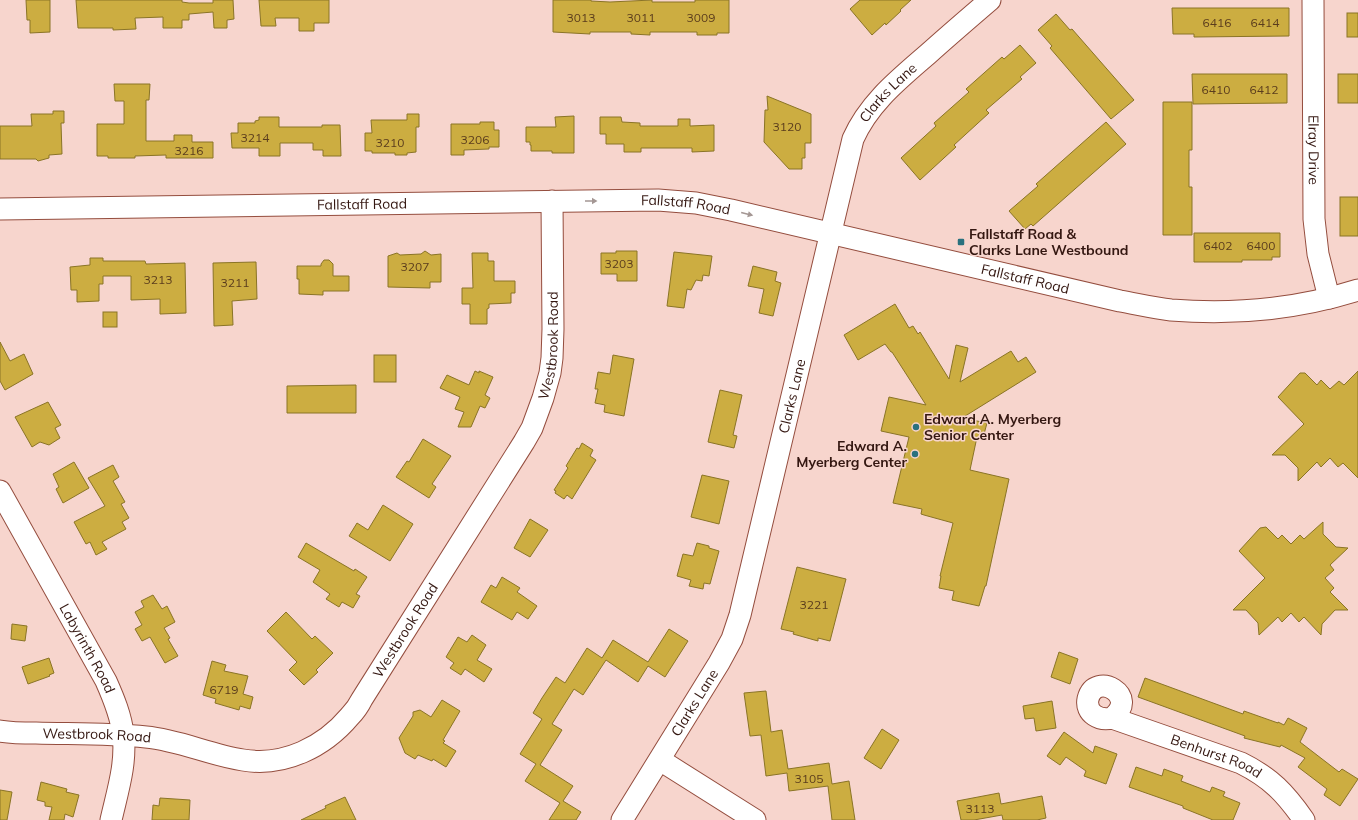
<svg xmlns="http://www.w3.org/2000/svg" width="1358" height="820" font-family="Mulish,sans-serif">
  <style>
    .building { fill: #ccad41; stroke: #8a7426 }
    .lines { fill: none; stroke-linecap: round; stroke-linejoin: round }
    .minor-casing { stroke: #944d3e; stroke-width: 23 }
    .minor { stroke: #fff; stroke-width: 21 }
    .oneway { fill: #a49794 }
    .poi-dot { fill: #2a717e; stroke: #f7d5cd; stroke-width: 1.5 }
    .labels { text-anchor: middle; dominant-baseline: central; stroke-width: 3; stroke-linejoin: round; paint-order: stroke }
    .number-label { font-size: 12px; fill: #5a3c1d }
    .street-label { font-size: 14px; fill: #341711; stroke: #f7d5cd }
    .poi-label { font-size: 14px; font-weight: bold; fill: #341711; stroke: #f7d5cd; text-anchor: start }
  </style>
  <rect width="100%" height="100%" fill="#f7d5cd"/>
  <g class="building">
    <polygon points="26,0 50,0 50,32 30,33 30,20 27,20"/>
    <polygon points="76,0 182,0 182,2 189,3 213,3 213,0 233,0 234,19 227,20 227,28 214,28 213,12 189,14 189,20 182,20 182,28 163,28 163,17 135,18 136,29 113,30 113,28 78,28"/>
    <polygon points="259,0 329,0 329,23 314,23 314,31 299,31 299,18 275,18 276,26 261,26"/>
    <polygon points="553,0 591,0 591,1 610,2 652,0 652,2 695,2 695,0 729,0 729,33 717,33 717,35 697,35 697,32 650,32 650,35 631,34 631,32 590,32 590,34 553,32"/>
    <polygon points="860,0 911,0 900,10 901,11 886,25 885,23 872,35 850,9"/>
    <polygon points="1172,8 1289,8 1289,36 1194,37 1194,34 1173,34"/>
    <rect x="1347" y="13" width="11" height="24"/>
    <polygon points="1056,14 1070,30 1072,29 1134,100 1111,119 1050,48 1052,46 1038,30"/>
    <polygon points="1020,45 1036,63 1020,77 1022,79 986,110 989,113 954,145 956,147 920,180 901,158 936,126 934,123 969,92 966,89 1002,57 1004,59"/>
    <polygon points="1192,74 1287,74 1287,103 1193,104"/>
    <rect x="1338" y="74" width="20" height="29"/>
    <polygon points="114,84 150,84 149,100 146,100 146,141 174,141 174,135 192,135 192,142 213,142 213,158 166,158 166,155 135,156 135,158 108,158 108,156 97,156 97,124 124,124 124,101 115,101"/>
    <polygon points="767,96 811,114 811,143 805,143 805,158 802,158 802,169 789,169 764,142 765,110 768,110"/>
    <polygon points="1163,102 1192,102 1192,150 1189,150 1189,187 1192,187 1192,235 1163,235"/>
    <polygon points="53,111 64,111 64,123 61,123 62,154 49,155 49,158 38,161 36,159 0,159 0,126 32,126 31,114 53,114"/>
    <polygon points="407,114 419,114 419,127 416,127 416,152 407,153 407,155 395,155 395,153 372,153 372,151 365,151 365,133 372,133 371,120 407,120"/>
    <polygon points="574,116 574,153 552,153 552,151 531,151 531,145 530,145 530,142 526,142 526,127 556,127 555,117"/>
    <polygon points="259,117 279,117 279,127 322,127 322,125 340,125 341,156 323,156 323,150 313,150 313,143 280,143 280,156 259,156 259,148 232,148 231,133 238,133 238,123 255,123 255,121 259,120"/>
    <polygon points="600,117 621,117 622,122 640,123 640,126 678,126 678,119 690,119 690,126 714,125 714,151 692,152 692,148 641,148 641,152 624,152 624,144 606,144 606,134 600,134"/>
    <polygon points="480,122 494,122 494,130 499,130 499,147 489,147 489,149 464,150 464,155 451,155 451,124 480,124"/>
    <polygon points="1106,122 1126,144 1033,226 1031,224 1025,229 1009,211 1038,186 1036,184"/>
    <rect x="1340" y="197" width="18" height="39"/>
    <polygon points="1194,233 1280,233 1280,257 1272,257 1272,260 1242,260 1242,262 1194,262"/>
    <polygon points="425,251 431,255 441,254 441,282 430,282 430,288 388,287 388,256 397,253 400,255 421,254"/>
    <polygon points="616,251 637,251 637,281 617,281 617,274 601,274 601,253 616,253"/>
    <polygon points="674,252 712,256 709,276 703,275 702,281 696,280 691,290 687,289 684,308 667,306"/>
    <polygon points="472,253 488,253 488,261 494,261 494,281 515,281 515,293 511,293 511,303 489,304 489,308 487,309 487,324 470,324 470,304 462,304 462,288 473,288"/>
    <polygon points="90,258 103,258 103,261 145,261 146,264 185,263 186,313 160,314 160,299 131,300 131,276 103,276 103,284 99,284 99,301 77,302 77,290 71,290 70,267 90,265"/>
    <polygon points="324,260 329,260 333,264 333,276 349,276 349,291 323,291 323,295 299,294 299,279 297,279 297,266 321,266 321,264"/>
    <polygon points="256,262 257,299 232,301 233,325 214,326 213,263"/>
    <polygon points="753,266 777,272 775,281 781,283 773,316 759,313 764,289 748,286"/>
    <polygon points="895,304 909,328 913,326 918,334 920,332 949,379 956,345 968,348 960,382 1011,351 1018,362 1026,357 1036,372 962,418 987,423 983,438 977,437 970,470 1009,479 986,586 985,586 979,606 952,600 954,591 939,588 941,576 940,576 953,523 924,515 921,514 922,509 893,503 909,437 881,431 889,397 926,405 892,352 891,352 885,344 858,360 844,335"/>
    <rect x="103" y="312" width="14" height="15"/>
    <polygon points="0,342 10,361 24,354 33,374 5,390 0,381"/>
    <rect x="374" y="355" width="22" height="27"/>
    <polygon points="613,355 634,359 624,416 604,412 605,405 595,403 598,389 595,389 598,372 610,374"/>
    <polygon points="475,371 479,373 479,371 493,377 485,395 490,398 485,408 480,406 471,427 458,427 464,412 455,409 460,397 440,388 447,375 469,385"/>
    <polygon points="1358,371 1358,478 1343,463 1338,467 1330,458 1321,467 1317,462 1298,481 1298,468 1285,455 1272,455 1304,424 1278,397 1300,373 1305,373 1317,385 1321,380 1330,389 1339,381 1344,385"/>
    <polygon points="356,385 356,413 287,413 287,386"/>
    <polygon points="720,390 742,395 733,435 737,436 734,448 708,442"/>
    <polygon points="48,402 61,425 55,428 60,438 49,445 40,442 32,447 15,417"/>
    <polygon points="423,439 451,456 432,484 436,487 429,498 396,477 407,461 409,462"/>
    <polygon points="582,443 593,450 590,456 596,460 572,499 567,495 564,499 555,493 556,491 554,490 568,468 566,466 577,448 579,449"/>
    <polygon points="74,462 89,488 63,503 56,489 59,487 53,474"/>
    <polygon points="113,465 119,477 113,481 125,502 121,504 129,518 122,522 126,529 102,542 107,549 96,555 90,542 86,544 74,522 105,506 88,478"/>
    <polygon points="702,475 729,481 719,524 691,517"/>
    <polygon points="383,505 413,524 390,561 349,536 357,523 368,530"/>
    <polygon points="530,519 548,530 530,557 514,548"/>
    <polygon points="1323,522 1323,534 1336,547 1348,548 1330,565 1334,570 1325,578 1334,588 1330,592 1348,610 1335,610 1322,624 1321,635 1304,617 1299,622 1291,613 1282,622 1278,617 1259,635 1258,623 1246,610 1233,610 1265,578 1239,551 1260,528 1266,527 1278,539 1282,535 1291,544 1300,535 1304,539"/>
    <polygon points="306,543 354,571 355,569 367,577 356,594 360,596 353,608 342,602 339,607 326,599 330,594 313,582 320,570 298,557"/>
    <polygon points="697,543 709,546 709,548 719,551 710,584 704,583 703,589 689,586 691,580 677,576 683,554 693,556"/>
    <polygon points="797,567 846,579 830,641 818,638 818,641 793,634 794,632 781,629"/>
    <polygon points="502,577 520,588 517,592 537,606 528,619 517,612 512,620 481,602 491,585 496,588"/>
    <polygon points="153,595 162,609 167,606 175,622 164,628 170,638 168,639 178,656 165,663 150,637 142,641 135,629 142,625 135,612 144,607 141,601"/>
    <polygon points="286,612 312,639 315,636 333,653 316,670 318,672 304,685 289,670 297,662 267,631"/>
    <polygon points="12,624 27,626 25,641 11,639"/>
    <polygon points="669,629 688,641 665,677 648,666 638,682 606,660 583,695 574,689 552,724 562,730 540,765 573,786 563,801 581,812 576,820 549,820 560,803 525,781 536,764 520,754 542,719 533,713 542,698 556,677 565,683 587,648 602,658 613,640 648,662"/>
    <polygon points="472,635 486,645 477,660 492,669 484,682 465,669 461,675 450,668 454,663 446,657 458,637 467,642"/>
    <polygon points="1059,652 1078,659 1070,684 1051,677"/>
    <polygon points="49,658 54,673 49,675 50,676 28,684 22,667"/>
    <polygon points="212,661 226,665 224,671 248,676 243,694 253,697 250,709 240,706 239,710 215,703 216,699 203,695"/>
    <polygon points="1145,678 1243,714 1244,711 1278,723 1278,722 1284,725 1288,718 1307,728 1300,742 1339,772 1342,769 1358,779 1340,806 1324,795 1327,789 1298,767 1305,758 1281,745 1280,747 1244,738 1245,736 1138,697"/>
    <polygon points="766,691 771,732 782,730 788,769 829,763 832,784 849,781 855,820 832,820 828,786 789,791 787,773 766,776 761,735 750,736 744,693"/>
    <polygon points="442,700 460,711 443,740 445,741 443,743 456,751 446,767 433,759 432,761 418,755 415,759 405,753 399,738 413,716 413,712 420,710 431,717"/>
    <polygon points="1052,701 1056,728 1036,731 1034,718 1025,719 1023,706"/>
    <polygon points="882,729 899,740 881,769 864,758"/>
    <polygon points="1064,732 1093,753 1095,746 1117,754 1106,784 1084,776 1086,771 1066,757 1060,765 1047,756"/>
    <polygon points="1136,767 1162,776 1164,769 1183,776 1181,781 1210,792 1212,787 1225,792 1223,796 1240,803 1233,820 1213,820 1183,808 1183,806 1129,787"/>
    <polygon points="41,782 67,789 66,792 79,795 73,817 65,814 64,820 49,820 52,807 45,806 45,802 37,800"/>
    <polygon points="0,790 12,792 7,820 0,820"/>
    <polygon points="999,793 1001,804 1042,796 1046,818 1037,820 1003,820 1002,815 974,820 961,820 957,801"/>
    <polygon points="345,797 356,820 301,820 326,808 325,806"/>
    <polygon points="160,798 190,800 189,820 152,820 153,805 159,806"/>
  </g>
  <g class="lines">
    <defs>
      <g id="minor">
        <path id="s1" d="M1313,0l1,219 4,35 11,44"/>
        <path id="s2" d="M0,209l658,-9 38,3 35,7 389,91c17,3 34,7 51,9 63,5 127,-1 187,-20"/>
        <path id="s3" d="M0,491l106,190c8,18 15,35 17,53 4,29 -6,59 -12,86"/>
        <path id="s4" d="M1112,718c29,-22 -17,-48 -24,-19 -3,15 12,22 24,19l129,45c30,15 44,30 63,57"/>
        <path id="s5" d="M0,731c12,2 24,2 36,2 37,1 73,0 110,4 33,3 64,18 97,23 41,7 81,-13 107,-44 5,-5 9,-11 12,-17l162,-257 8,-14 11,-30 7,-25 2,-15 1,-29 -1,-128"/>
        <polyline points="660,760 755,820"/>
        <path id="s6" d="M622,820l97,-157 13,-24 8,-24 113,-476c16,-36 45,-59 75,-85 20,-18 41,-36 62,-54"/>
      </g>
    </defs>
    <use href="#minor" class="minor-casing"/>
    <use href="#minor" class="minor"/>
  </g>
  <defs><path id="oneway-solid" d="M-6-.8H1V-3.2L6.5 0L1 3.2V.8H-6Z"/></defs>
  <g class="oneway">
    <use href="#oneway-solid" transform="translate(591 201)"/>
    <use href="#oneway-solid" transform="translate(747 214) rotate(14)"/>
  </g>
  <g class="poi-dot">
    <rect x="957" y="238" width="8" height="8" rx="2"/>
    <circle cx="916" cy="427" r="4"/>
    <circle cx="915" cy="454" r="4"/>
  </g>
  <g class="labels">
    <g class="number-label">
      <text x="581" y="17">3013</text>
      <text x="641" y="17">3011</text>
      <text x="701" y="17">3009</text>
      <text x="1217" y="22">6416</text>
      <text x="1265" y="22">6414</text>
      <text x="1216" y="89">6410</text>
      <text x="1264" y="89">6412</text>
      <text x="787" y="126">3120</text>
      <text x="255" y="137">3214</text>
      <text x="475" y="139">3206</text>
      <text x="390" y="142">3210</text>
      <text x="189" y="150">3216</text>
      <text x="1218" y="245">6402</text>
      <text x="1261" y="245">6400</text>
      <text x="619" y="263">3203</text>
      <text x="415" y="266">3207</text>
      <text x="158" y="279">3213</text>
      <text x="235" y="282">3211</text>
      <text x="814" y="604">3221</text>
      <text x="224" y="689">6719</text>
      <text x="809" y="778">3105</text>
      <text x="980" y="808">3113</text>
    </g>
    <g class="street-label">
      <text stroke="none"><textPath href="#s6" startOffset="785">Clarks Lane</textPath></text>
      <text stroke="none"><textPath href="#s1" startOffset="150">Elray Drive</textPath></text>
      <text stroke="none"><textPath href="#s2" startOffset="362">Fallstaff Road</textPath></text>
      <text stroke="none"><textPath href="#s2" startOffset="686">Fallstaff Road</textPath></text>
      <text stroke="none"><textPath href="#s2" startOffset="1034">Fallstaff Road</textPath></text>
      <text stroke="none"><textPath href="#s5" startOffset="793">Westbrook Road</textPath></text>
      <text stroke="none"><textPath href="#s6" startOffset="462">Clarks Lane</textPath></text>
      <text stroke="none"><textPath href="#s5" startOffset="469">Westbrook Road</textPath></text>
      <text stroke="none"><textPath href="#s3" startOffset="180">Labyrinth Road</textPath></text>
      <text stroke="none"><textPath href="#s6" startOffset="138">Clarks Lane</textPath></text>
      <text stroke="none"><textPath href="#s5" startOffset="97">Westbrook Road</textPath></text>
      <text stroke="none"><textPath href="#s4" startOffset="215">Benhurst Road</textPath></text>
    </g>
    <g class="poi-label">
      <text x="969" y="234">Fallstaff Road &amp;<tspan x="969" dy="16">Clarks Lane Westbound</tspan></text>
      <text x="924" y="419">Edward A. Myerberg<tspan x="924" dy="16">Senior Center</tspan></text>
      <text x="907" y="446" text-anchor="end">Edward A.<tspan x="907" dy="16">Myerberg Center</tspan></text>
    </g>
  </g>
</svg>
